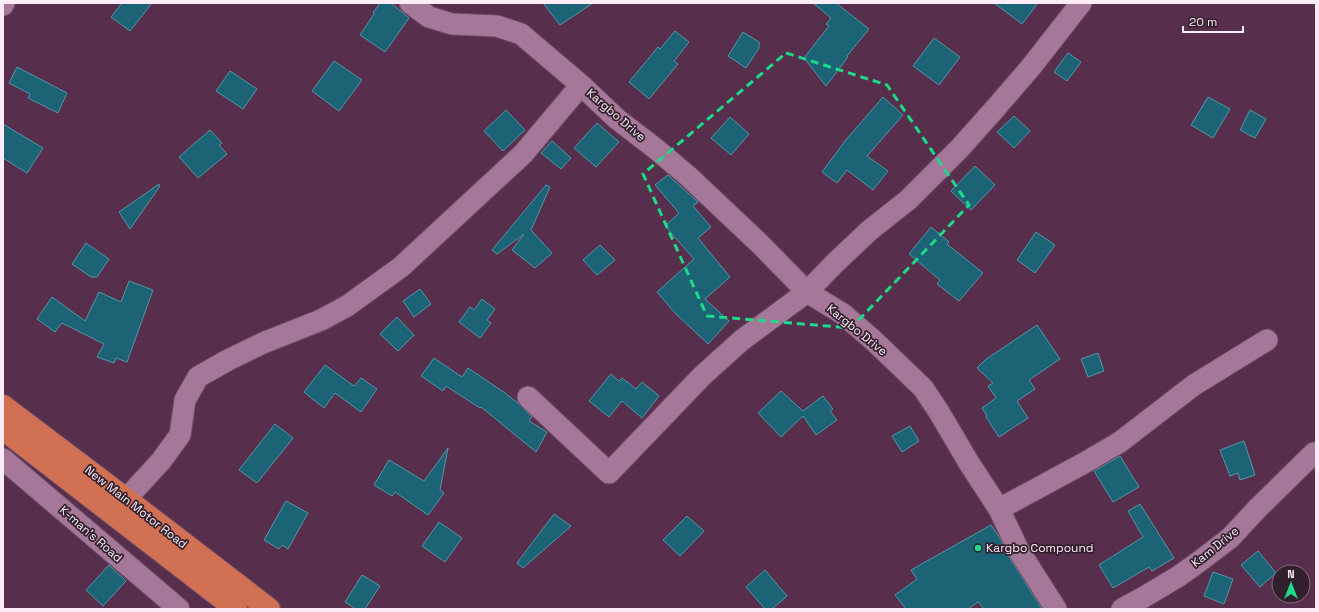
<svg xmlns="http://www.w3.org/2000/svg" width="1319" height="612" font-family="'Space Grotesk',sans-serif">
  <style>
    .building { fill: #1c6475; stroke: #5396a8 }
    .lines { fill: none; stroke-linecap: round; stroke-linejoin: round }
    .street-casing { stroke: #6d4d66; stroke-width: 23 }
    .highway-casing { stroke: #6d4d66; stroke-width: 24 }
    .street { stroke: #a57798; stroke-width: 21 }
    .highway { stroke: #d27053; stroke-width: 22 }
    .marked { fill: none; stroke: #1dd988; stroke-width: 3; stroke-dasharray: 8 5; stroke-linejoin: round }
    .poi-dot { fill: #1dd988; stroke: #321f2c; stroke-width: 1.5 }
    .labels { text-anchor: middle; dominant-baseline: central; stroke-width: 3.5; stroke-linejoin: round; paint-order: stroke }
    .street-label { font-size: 12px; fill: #fcecf7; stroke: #321f2c }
    .poi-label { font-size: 12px; fill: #fcecf7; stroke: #321f2c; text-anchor: start }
  </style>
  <rect width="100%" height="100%" fill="#572f4d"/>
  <g class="building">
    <polygon points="122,3 152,3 130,31 111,17"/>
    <polygon points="380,3 391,3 409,18 385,52 360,35 374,14 373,13"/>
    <polygon points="543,3 593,3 560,25"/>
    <polygon points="813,3 836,3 869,29 847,56 848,57 826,86 804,58 829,26 826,24 831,18"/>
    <polygon points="994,3 1038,3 1022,24"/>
    <polygon points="675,31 689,42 674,61 678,64 649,99 629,82 658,47 660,49"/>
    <polygon points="743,32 759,42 759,48 746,68 728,56"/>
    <polygon points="934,38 960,57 939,85 913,66"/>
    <polygon points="1068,53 1081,62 1067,81 1054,72"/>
    <polygon points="334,61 362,80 339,111 312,91"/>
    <polygon points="17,67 67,93 58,113 28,98 30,94 9,83"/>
    <polygon points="230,71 257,89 243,109 216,91"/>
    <polygon points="883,97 903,115 867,156 888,171 873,190 847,170 837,183 822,172 845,141"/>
    <polygon points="1208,97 1230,109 1213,138 1191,125"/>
    <polygon points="506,110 525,130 503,151 484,131"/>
    <polygon points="1250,110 1266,119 1255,138 1240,130"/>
    <polygon points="1014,116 1030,131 1014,148 997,132"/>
    <polygon points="730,117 749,134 731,155 711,138"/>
    <polygon points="597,123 619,142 596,167 574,148"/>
    <polygon points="3,124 43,148 27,173 3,158"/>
    <polygon points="210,130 222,143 219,145 227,154 198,178 179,157"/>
    <polygon points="552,141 571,158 561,169 541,153"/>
    <polygon points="975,166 995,185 971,210 951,191"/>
    <polygon points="668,175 698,202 693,206 711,227 698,238 730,277 705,299 729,321 708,344 675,313 657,292 694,259 665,226 679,213 655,185"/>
    <polygon points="159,184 160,186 130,229 119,212"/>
    <polygon points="546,185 550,187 531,230 552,253 535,268 512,250 524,234 497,254 492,250"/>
    <polygon points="931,227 949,242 947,244 983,273 959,301 937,284 940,280 909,254"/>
    <polygon points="1036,232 1055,245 1035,273 1017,260"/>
    <polygon points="86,243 109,259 97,277 91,277 72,264"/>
    <polygon points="600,245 615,260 597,275 583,260"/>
    <polygon points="129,281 153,290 127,362 116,358 114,363 97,357 104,344 62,323 55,332 37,319 52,297 85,321 99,292 121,302"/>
    <polygon points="420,289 431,304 414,317 403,301"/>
    <polygon points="482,299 495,309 487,320 491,323 480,338 459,322 470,307 474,310"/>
    <polygon points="397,317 414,335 398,351 380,334"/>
    <polygon points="1037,325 1060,359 1029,380 1035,389 1017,401 1028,418 999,437 986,417 987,416 982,408 996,398 988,386 993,383 977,368 985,360"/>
    <polygon points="1098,353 1104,371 1088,377 1081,359"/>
    <polygon points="434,358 462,377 468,368 505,393 519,404 532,417 529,421 547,432 536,452 481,407 480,408 446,386 443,391 421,376"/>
    <polygon points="325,365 354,386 361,378 377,389 361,412 335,393 324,408 304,392"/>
    <polygon points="611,374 619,381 622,378 636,389 642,382 659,396 642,418 622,401 609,417 589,401"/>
    <polygon points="781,391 803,411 823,396 833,409 830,411 837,420 816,435 803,416 781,437 758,413"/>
    <polygon points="275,424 293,438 257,483 239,470"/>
    <polygon points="910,426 919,441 902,452 892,436"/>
    <polygon points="1244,441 1255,475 1240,480 1238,473 1230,476 1220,450"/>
    <polygon points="448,448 440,490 444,493 428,515 395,492 392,496 374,485 389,460 424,481"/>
    <polygon points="1120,456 1139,487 1113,502 1094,471"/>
    <polygon points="286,501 308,513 288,549 282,545 279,549 264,540"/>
    <polygon points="1140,504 1174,558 1152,571 1149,567 1113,588 1099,565 1143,537 1128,511"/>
    <polygon points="554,514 571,526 523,568 517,563"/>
    <polygon points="687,516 704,531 680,556 663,540"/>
    <polygon points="439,522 462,538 445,562 422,546"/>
    <polygon points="991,525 1000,538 1009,557 1042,609 984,609 978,602 968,609 906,609 895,595 917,579 911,570"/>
    <polygon points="1258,551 1276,573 1260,587 1241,565"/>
    <polygon points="109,565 126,581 103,606 86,590"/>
    <polygon points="765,570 787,596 772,609 765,609 746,587"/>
    <polygon points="1213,572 1233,579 1224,604 1204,596"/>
    <polygon points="362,575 380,586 365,609 356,609 345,602"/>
  </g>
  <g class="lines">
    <defs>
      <g id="street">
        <polyline points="410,3 429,17 452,24 497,26 521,34 581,85 617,119 656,149 688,176 760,244 807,292 843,314 873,340 923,388 939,412 969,463 999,509 1019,551 1056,609"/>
        <polyline points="3,5 4,3"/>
        <polyline points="528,397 609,473 702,376 742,340 807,292 835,263 870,230 908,200 960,148 993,111 1031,67 1081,3"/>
        <polyline points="3,459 179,609"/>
        <polyline points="126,499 161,461 180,435 185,400 198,377 228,360 263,343 321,320 347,306 401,267 523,154 581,85"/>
        <polyline points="999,509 1086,462 1120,442 1194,385 1267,340"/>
        <polyline points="1122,609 1144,597 1179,576 1200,561 1230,538 1257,509 1314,453"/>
      </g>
      <g id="highway">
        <polyline points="3,406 126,499 269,609"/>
        <polyline points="3,429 236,609"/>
      </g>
    </defs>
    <use href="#street" class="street-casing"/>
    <use href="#highway" class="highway-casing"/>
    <use href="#street" class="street"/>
    <use href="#highway" class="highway"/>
  </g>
  <path class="marked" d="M786,53l101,32 82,120 -118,123 -144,-12 -64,-142z"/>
  <circle class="poi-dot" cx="978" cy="548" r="4"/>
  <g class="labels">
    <g class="street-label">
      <text transform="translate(616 115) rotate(41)">Kargbo Drive</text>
      <text transform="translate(857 330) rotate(39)">Kargbo Drive</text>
      <text transform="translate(136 507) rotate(38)">New Main Motor Road</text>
      <text transform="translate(91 534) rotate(41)">K-man's Road</text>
      <text transform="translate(1215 547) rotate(-39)">Kam Drive</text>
    </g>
    <g class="poi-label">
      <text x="986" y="548">Kargbo Compound</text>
    </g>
  </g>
  <rect width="1319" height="612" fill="none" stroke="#fcecf7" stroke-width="8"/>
  <g transform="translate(1291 584)"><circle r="19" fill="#321f2c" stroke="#83717d"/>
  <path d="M0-3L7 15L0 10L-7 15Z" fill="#1dd988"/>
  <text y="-6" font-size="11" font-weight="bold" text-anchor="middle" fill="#fcecf7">N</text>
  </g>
  <path d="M1183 26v6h60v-6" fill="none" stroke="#fcecf7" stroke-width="2"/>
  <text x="1189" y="26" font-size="12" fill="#fcecf7" stroke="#321f2c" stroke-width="3" paint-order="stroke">20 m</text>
</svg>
